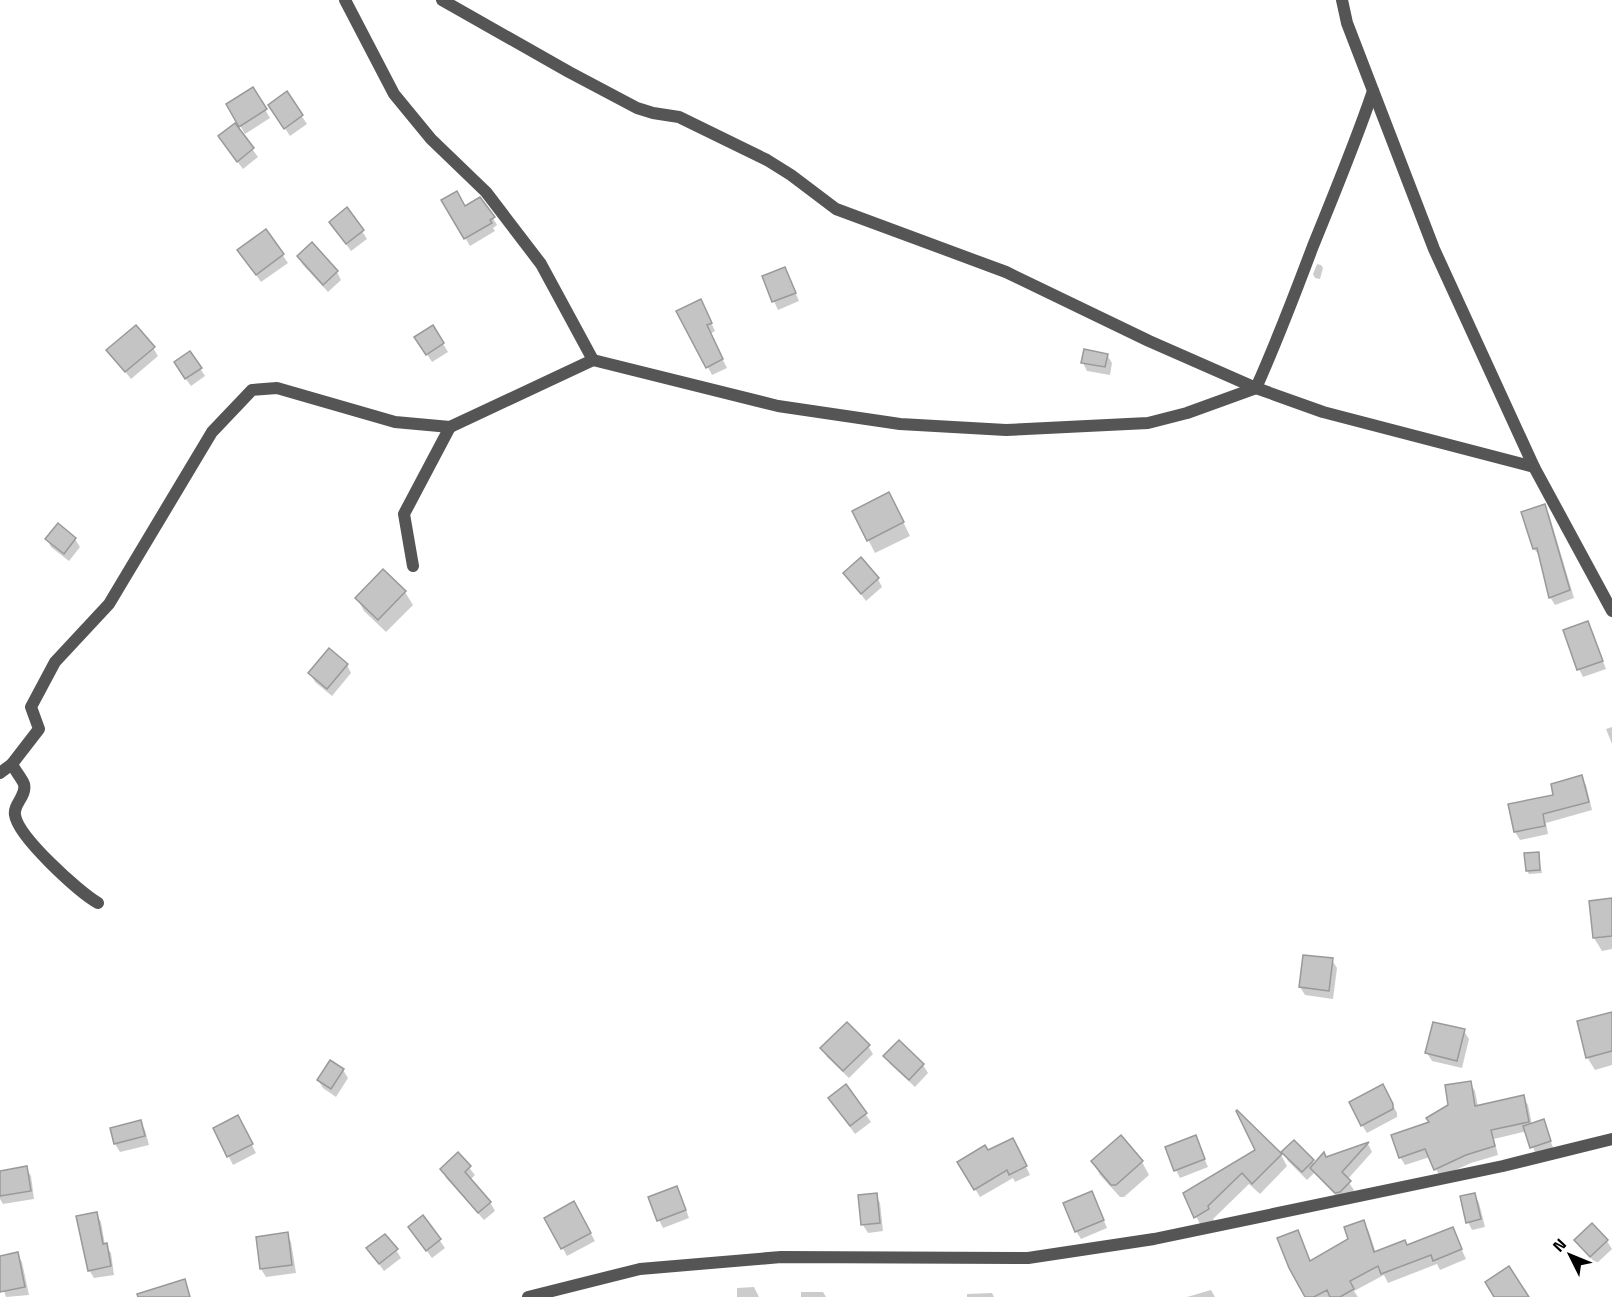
<svg xmlns="http://www.w3.org/2000/svg" width="1612" height="1297" font-family="'Titillium Web',sans-serif">
  <style>
    .shadow { fill: #0003 }
    .building { fill: #c4c4c4; stroke: #999; stroke-width: 1.5 }
    .lines { fill: none; stroke-linecap: round; stroke-linejoin: round }
    .minor { stroke: #555; stroke-width: 12 }
  </style>
  <rect width="100%" height="100%" fill="#fff"/>
  <g class="shadow">
    <polygon points="253,89 270,118 245,134 228,105"/>
    <polygon points="287,94 307,124 290,136 275,113"/>
    <polygon points="235,125 258,157 243,169 225,145"/>
    <polygon points="443,200 493,218 497,225 493,228 495,231 470,246"/>
    <polygon points="330,222 362,231 367,239 351,251"/>
    <polygon points="266,231 288,263 261,282 244,258"/>
    <polygon points="298,257 337,272 341,280 328,292 303,265"/>
    <polygon points="1317,264 1321,265 1323,268 1320,279 1315,278 1313,274"/>
    <polygon points="785,269 799,301 778,310 763,277"/>
    <polygon points="705,309 715,331 710,334 727,368 712,375 678,311"/>
    <polygon points="433,327 448,352 432,362 416,337"/>
    <polygon points="153,348 158,356 131,379 108,350"/>
    <polygon points="1107,355 1112,363 1110,375 1087,371 1083,363"/>
    <polygon points="200,368 205,376 191,386 180,371"/>
    <polygon points="1544,506 1549,514 1574,598 1555,605 1550,597 1540,556 1534,549"/>
    <polygon points="896,507 910,536 875,553 854,512"/>
    <polygon points="47,539 75,539 80,547 69,561 51,547"/>
    <polygon points="383,571 405,592 413,605 386,632 364,611 357,598"/>
    <polygon points="845,573 878,579 882,587 866,601"/>
    <polygon points="1588,623 1606,669 1583,677 1579,669"/>
    <polygon points="347,665 351,673 332,696 315,682 310,673"/>
    <polygon points="1612,727 1612,744 1606,729"/>
    <polygon points="1581,777 1586,785 1592,810 1546,823 1548,834 1520,840 1515,832 1510,805 1555,796"/>
    <polygon points="1538,853 1542,873 1529,874 1527,871"/>
    <polygon points="1612,900 1612,949 1602,951 1594,938 1590,903"/>
    <polygon points="1332,960 1337,968 1333,999 1305,995 1300,987"/>
    <polygon points="1612,1013 1612,1065 1595,1070 1587,1057"/>
    <polygon points="1464,1031 1469,1039 1462,1068 1432,1061 1427,1053"/>
    <polygon points="899,1042 923,1065 928,1073 915,1087 890,1064 885,1056"/>
    <polygon points="868,1046 873,1054 849,1078 827,1057 822,1049"/>
    <polygon points="343,1070 348,1078 336,1097 323,1088 318,1080"/>
    <polygon points="1470,1083 1475,1091 1478,1107 1523,1097 1528,1105 1532,1125 1543,1121 1554,1150 1536,1155 1527,1131 1494,1139 1498,1155 1471,1163 1440,1177 1430,1157 1405,1165 1400,1157"/>
    <polygon points="846,1087 871,1122 855,1134 835,1106"/>
    <polygon points="1387,1094 1397,1113 1397,1117 1367,1133 1362,1125"/>
    <polygon points="140,1122 145,1130 149,1145 120,1152 115,1144 112,1129"/>
    <polygon points="242,1125 256,1153 233,1165 215,1129"/>
    <polygon points="1121,1137 1142,1162 1149,1175 1124,1197 1120,1197 1100,1175 1093,1162"/>
    <polygon points="1195,1137 1208,1167 1180,1178 1176,1170"/>
    <polygon points="1294,1142 1315,1164 1326,1158 1368,1144 1372,1152 1347,1180 1354,1190 1345,1200 1341,1201 1314,1173 1307,1180 1288,1161 1283,1152"/>
    <polygon points="1017,1148 1030,1175 1015,1182 1013,1178 980,1197 959,1162 987,1152"/>
    <polygon points="458,1154 475,1175 470,1180 490,1202 495,1211 484,1220 446,1178 442,1169"/>
    <polygon points="1281,1155 1287,1166 1260,1194 1249,1184 1213,1219 1214,1221 1202,1228 1185,1194"/>
    <polygon points="26,1168 31,1176 34,1199 3,1204 0,1199 0,1172"/>
    <polygon points="1474,1194 1479,1203 1485,1227 1472,1230 1468,1222"/>
    <polygon points="876,1195 880,1203 883,1231 868,1233 863,1225"/>
    <polygon points="681,1196 689,1218 663,1228 659,1220"/>
    <polygon points="1096,1201 1107,1228 1081,1239 1076,1231"/>
    <polygon points="574,1203 595,1241 567,1256 546,1218"/>
    <polygon points="96,1214 101,1222 105,1245 111,1253 114,1275 94,1278 89,1270"/>
    <polygon points="423,1217 445,1248 432,1258 415,1235"/>
    <polygon points="1364,1222 1369,1232 1376,1253 1407,1247 1452,1229 1466,1259 1440,1270 1437,1264 1388,1283 1384,1275 1354,1291 1358,1297 1307,1297 1297,1232 1311,1262 1350,1240"/>
    <polygon points="287,1234 291,1242 296,1273 266,1277 261,1269 257,1238"/>
    <polygon points="1576,1240 1607,1241 1612,1249 1596,1264"/>
    <polygon points="368,1249 396,1250 401,1258 384,1271"/>
    <polygon points="17,1254 22,1262 29,1295 6,1297 0,1279 0,1257"/>
    <polygon points="754,1287 759,1297 737,1297 737,1288"/>
    <polygon points="1211,1290 1215,1297 1187,1297"/>
    <polygon points="801,1292 823,1292 826,1297 801,1297"/>
    <polygon points="992,1293 994,1297 967,1297 967,1294"/>
  </g>
  <g class="building">
    <polygon points="253,87 267,109 239,127 226,104"/>
    <polygon points="287,91 303,115 284,129 268,105"/>
    <polygon points="235,123 254,148 237,162 218,136"/>
    <polygon points="457,191 465,206 480,197 495,217 490,220 492,223 464,239 441,200"/>
    <polygon points="347,207 364,230 346,244 329,222"/>
    <polygon points="266,229 284,254 256,275 237,250"/>
    <polygon points="312,242 338,271 323,285 297,256"/>
    <polygon points="785,267 796,293 772,302 762,276"/>
    <polygon points="701,299 712,323 707,325 723,359 706,368 676,311"/>
    <polygon points="136,325 155,347 125,372 106,350"/>
    <polygon points="433,325 444,343 426,355 414,337"/>
    <polygon points="1084,349 1108,354 1105,367 1081,363"/>
    <polygon points="190,351 202,368 185,379 174,362"/>
    <polygon points="889,492 904,522 867,541 852,511"/>
    <polygon points="1545,504 1570,590 1549,598 1537,548 1533,549 1521,512"/>
    <polygon points="58,523 76,538 64,554 45,539"/>
    <polygon points="861,557 879,578 861,594 843,573"/>
    <polygon points="383,569 406,591 378,620 355,598"/>
    <polygon points="1588,621 1603,661 1577,670 1563,630"/>
    <polygon points="329,648 348,664 327,689 308,673"/>
    <polygon points="1582,775 1589,802 1543,814 1545,826 1514,832 1508,804 1553,795 1551,784"/>
    <polygon points="1539,852 1540,870 1526,871 1524,853"/>
    <polygon points="1612,898 1612,936 1593,938 1589,901"/>
    <polygon points="1303,955 1333,958 1329,991 1299,987"/>
    <polygon points="1612,1012 1612,1051 1586,1058 1577,1021"/>
    <polygon points="847,1022 870,1045 843,1071 820,1048"/>
    <polygon points="1433,1022 1465,1029 1457,1061 1425,1053"/>
    <polygon points="899,1040 924,1064 909,1080 883,1056"/>
    <polygon points="330,1060 344,1069 331,1089 317,1080"/>
    <polygon points="1471,1081 1475,1106 1524,1095 1529,1122 1491,1130 1495,1146 1466,1155 1434,1170 1425,1149 1399,1158 1391,1135 1429,1122 1426,1118 1448,1105 1445,1085"/>
    <polygon points="846,1084 867,1113 850,1126 828,1098"/>
    <polygon points="1383,1084 1393,1104 1393,1109 1361,1126 1349,1102"/>
    <polygon points="1237,1110 1282,1154 1252,1184 1242,1173 1208,1206 1209,1209 1194,1218 1183,1193 1255,1150 1236,1111"/>
    <polygon points="238,1115 253,1144 227,1157 213,1128"/>
    <polygon points="1544,1119 1551,1141 1530,1148 1523,1126"/>
    <polygon points="141,1120 145,1136 114,1144 110,1128"/>
    <polygon points="1121,1135 1143,1161 1116,1185 1111,1185 1091,1161"/>
    <polygon points="1196,1135 1205,1159 1174,1171 1165,1147"/>
    <polygon points="1013,1138 1027,1166 1009,1175 1007,1170 974,1190 957,1162 985,1145 988,1150"/>
    <polygon points="1294,1140 1314,1160 1302,1172 1281,1152"/>
    <polygon points="1369,1142 1342,1172 1351,1181 1340,1192 1335,1193 1310,1168 1324,1152 1326,1157"/>
    <polygon points="458,1152 471,1166 465,1172 491,1202 478,1213 440,1169"/>
    <polygon points="27,1166 31,1191 0,1196 0,1171"/>
    <polygon points="677,1186 686,1210 657,1221 648,1197"/>
    <polygon points="1092,1191 1104,1220 1075,1232 1063,1203"/>
    <polygon points="877,1193 880,1223 861,1225 858,1195"/>
    <polygon points="1475,1193 1481,1219 1466,1223 1460,1196"/>
    <polygon points="574,1201 591,1233 561,1249 544,1218"/>
    <polygon points="97,1212 103,1244 107,1243 111,1266 88,1271 76,1216"/>
    <polygon points="423,1215 441,1239 426,1251 408,1227"/>
    <polygon points="1364,1220 1374,1252 1405,1240 1407,1245 1453,1227 1462,1249 1433,1261 1431,1255 1381,1274 1378,1266 1350,1281 1354,1289 1340,1297 1330,1297 1327,1290 1314,1297 1305,1297 1289,1268 1277,1238 1298,1230 1310,1261 1348,1239 1344,1227"/>
    <polygon points="1592,1223 1608,1240 1590,1257 1574,1240"/>
    <polygon points="288,1232 292,1265 260,1269 256,1237"/>
    <polygon points="385,1234 398,1249 379,1264 366,1248"/>
    <polygon points="18,1252 25,1287 0,1292 0,1256"/>
    <polygon points="1509,1266 1529,1297 1494,1297 1485,1282"/>
    <polygon points="185,1279 190,1297 138,1297 137,1294"/>
  </g>
  <g class="lines">
    <g class="minor">
      <polyline points="345,0 394,94 431,139 486,192 541,264 593,360"/>
      <polyline points="442,0 569,72 637,108 653,113 679,117 767,160 791,175 836,209 1006,272 1149,341 1256,388 1323,412 1534,467"/>
      <polyline points="1342,0 1347,23 1434,249 1534,467 1612,611"/>
      <polyline points="413,566 404,514 450,427"/>
      <path d="M12,764c3,7 9,13 12,20 3,12 -11,20 -9,31 3,22 64,77 83,88"/>
      <path d="M0,773l12,-9 27,-35 -8,-22 24,-45 54,-58 103,-172 40,-42 25,-2 118,34 55,5 143,-67 185,46 122,18 106,6 142,-7 39,-10 69,-25c21,-47 39,-94 57,-142 21,-52 42,-102 60,-155"/>
      <polyline points="528,1297 640,1269 781,1257 1028,1258 1154,1239 1503,1166 1612,1139"/>
    </g>
  </g>
  <g transform="translate(1570 1255) rotate(313)" stroke="#ffffff" stroke-width="4.5" paint-order="stroke">
  <path d="M0-4.5L10 22L0 15L-10 22Z" fill="#000000"/>
  <text y="-9" font-size="16" font-weight="bold" text-anchor="middle" fill="#000000">N</text>
  </g>
</svg>
